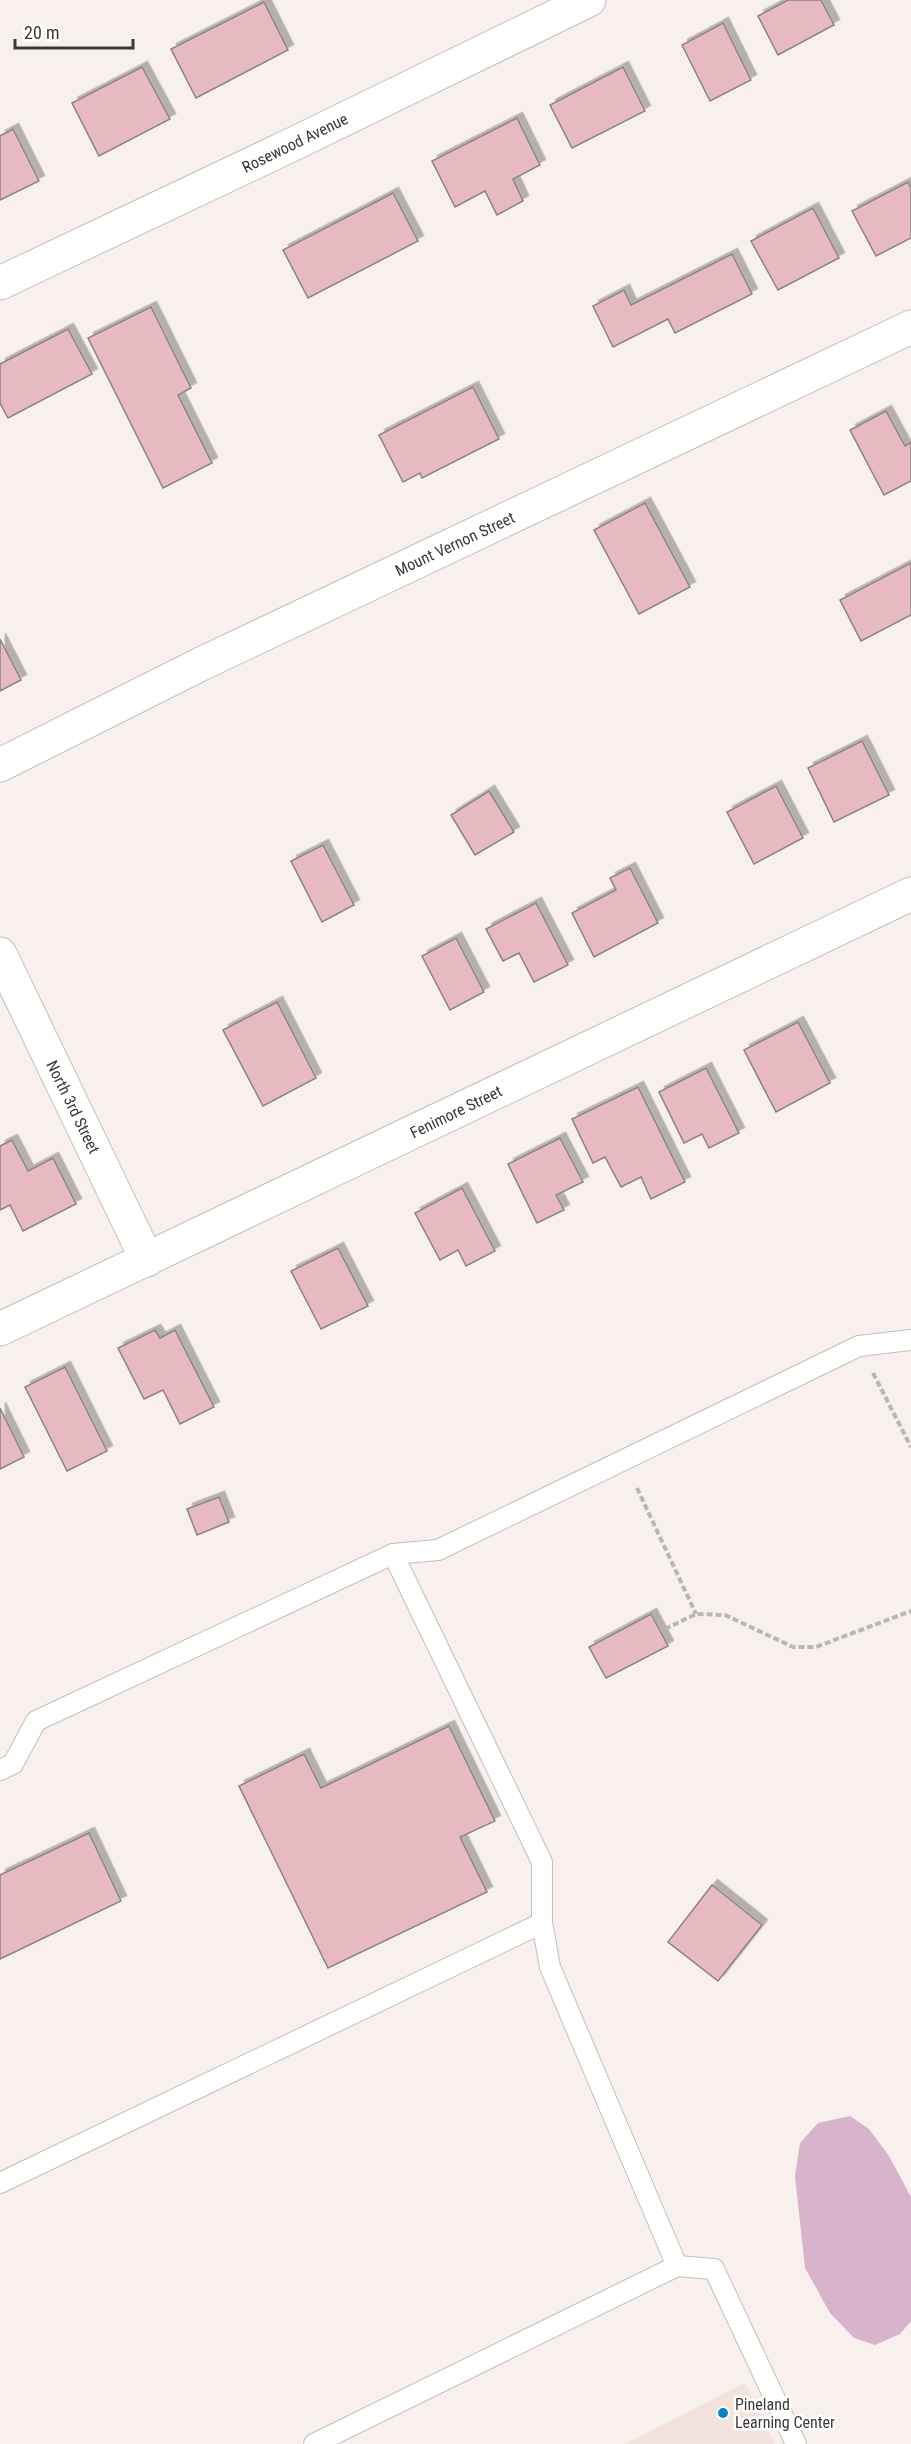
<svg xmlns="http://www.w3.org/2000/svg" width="911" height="2444" font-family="'Roboto Condensed',sans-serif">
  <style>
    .built { fill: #f2e3dd }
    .water { fill: #d7b4cc }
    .building { fill: #e7bac1; stroke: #8a8384; stroke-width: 1.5; filter: url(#shadow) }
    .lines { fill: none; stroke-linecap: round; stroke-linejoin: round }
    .lane-casing { stroke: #c5bebc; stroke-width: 22 }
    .street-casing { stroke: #c5bebc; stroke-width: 35 }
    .path { stroke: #bbb5b3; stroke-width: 4; stroke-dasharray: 6 3; stroke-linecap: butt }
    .lane { stroke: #fff; stroke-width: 20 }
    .street { stroke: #fff; stroke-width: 33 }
    .poi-dot { fill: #0a83cb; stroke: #fff; stroke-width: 2 }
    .labels { text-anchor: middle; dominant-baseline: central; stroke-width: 5; stroke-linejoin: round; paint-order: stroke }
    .street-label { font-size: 16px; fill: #3b3838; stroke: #fff }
    .poi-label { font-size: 16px; fill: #3b3838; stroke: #fff; text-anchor: start }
  </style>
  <defs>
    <filter id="shadow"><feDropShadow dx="5.5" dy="-5.5" stdDeviation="0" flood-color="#0004"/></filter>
  </defs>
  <rect width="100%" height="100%" fill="#f7f0ed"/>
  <polygon class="built" points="745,2383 775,2444 625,2444"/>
  <polygon class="water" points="850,2116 869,2129 889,2156 911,2197 911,2321 900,2334 875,2345 854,2338 830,2313 805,2268 795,2176 800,2143 818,2123"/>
  <g class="building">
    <polygon points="788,0 821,0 834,25 778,55 758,16"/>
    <polygon points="264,2 288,50 196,98 171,49"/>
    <polygon points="723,23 751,80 710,101 682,45"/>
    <polygon points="142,67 170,119 99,156 72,103"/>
    <polygon points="623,67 645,111 572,148 550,105"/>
    <polygon points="517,118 540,165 513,179 523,201 497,215 485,191 455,207 432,161"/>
    <polygon points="13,129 39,181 0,200 0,136"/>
    <polygon points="908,182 911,188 911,238 876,256 852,211"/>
    <polygon points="393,193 418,241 308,298 283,250"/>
    <polygon points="813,208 839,258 778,290 751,241"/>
    <polygon points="732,254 752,294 675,333 668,319 613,347 593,306 624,290 631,305"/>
    <polygon points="151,307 191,388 178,395 212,463 163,488 88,338"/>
    <polygon points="68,329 92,374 8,418 0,403 0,364"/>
    <polygon points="473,387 499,439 422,478 420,473 403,482 379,435"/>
    <polygon points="886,411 905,446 911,442 911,481 884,495 850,430"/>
    <polygon points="645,503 690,587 639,614 594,530"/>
    <polygon points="911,563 911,615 861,641 840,600"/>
    <polygon points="0,639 21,680 0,691"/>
    <polygon points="862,741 889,795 834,822 808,768"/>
    <polygon points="776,786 803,838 754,864 727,812"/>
    <polygon points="489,791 514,832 475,855 451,815"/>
    <polygon points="323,845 354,905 322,922 291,861"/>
    <polygon points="630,868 658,923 594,957 572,913 616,890 610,878"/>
    <polygon points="536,903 568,965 534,982 519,953 503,961 486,929"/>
    <polygon points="456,938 484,992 450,1010 422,956"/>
    <polygon points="277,1002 316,1078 263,1106 223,1030"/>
    <polygon points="798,1022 830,1083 776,1112 744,1050"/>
    <polygon points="706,1068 739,1133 709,1148 702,1134 684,1143 659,1092"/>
    <polygon points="638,1087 685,1182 651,1199 641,1177 621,1187 605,1157 593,1163 572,1119"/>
    <polygon points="560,1138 583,1182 556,1195 564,1210 537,1223 508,1164"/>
    <polygon points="12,1140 28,1171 53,1158 76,1204 23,1231 10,1205 0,1210 0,1146"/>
    <polygon points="462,1188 495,1251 466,1266 458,1250 440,1260 415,1213"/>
    <polygon points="338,1248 368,1306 321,1329 291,1271"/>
    <polygon points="155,1330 160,1338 175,1330 214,1407 180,1424 163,1390 144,1399 118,1348"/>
    <polygon points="65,1367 107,1451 67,1471 25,1387"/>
    <polygon points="0,1408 24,1457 0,1469"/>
    <polygon points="219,1497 229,1522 197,1535 187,1509"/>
    <polygon points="651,1614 668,1646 606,1678 589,1647"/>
    <polygon points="449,1726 495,1821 460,1837 487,1892 328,1968 239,1786 304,1754 321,1788"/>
    <polygon points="89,1833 121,1901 0,1959 0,1875"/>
    <polygon points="712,1885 762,1925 718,1981 668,1942"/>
  </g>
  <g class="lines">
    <defs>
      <g id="lane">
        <polyline points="0,1770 13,1764 36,1721 393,1554 438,1550 859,1346 911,1340"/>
        <polyline points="0,2183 542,1923"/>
        <polyline points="677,2266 714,2269 796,2444"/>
        <polyline points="314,2444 677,2266 550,1967 542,1923 542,1862 393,1554"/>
      </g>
      <g id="street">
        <polyline points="0,283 287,147 589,0"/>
        <polyline points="0,765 199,665 911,327"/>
        <polyline points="0,954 147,1260"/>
        <polyline points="0,1329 911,894"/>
      </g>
    </defs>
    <use href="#lane" class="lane-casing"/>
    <use href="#street" class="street-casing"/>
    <g class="path">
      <polyline points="873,1373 911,1447"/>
      <polyline points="637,1488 696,1614"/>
      <polyline points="665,1629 696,1614 725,1615 793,1647 816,1647 911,1611"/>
    </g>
    <use href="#lane" class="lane"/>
    <use href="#street" class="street"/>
  </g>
  <circle class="poi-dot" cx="723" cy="2413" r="6"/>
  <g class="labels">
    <g class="street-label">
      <text transform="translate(295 143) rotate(-26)">Rosewood Avenue</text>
      <text transform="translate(455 544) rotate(-25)">Mount Vernon Street</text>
      <text transform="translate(73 1107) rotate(64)">North 3rd Street</text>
      <text transform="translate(456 1112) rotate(-26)">Fenimore Street</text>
    </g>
    <g class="poi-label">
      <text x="735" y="2404">Pineland<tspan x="735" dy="18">Learning Center</tspan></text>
    </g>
  </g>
  <path d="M15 39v9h118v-9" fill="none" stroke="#3b3838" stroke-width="3"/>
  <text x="24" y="39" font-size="18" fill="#3b3838" stroke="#ffffff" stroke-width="4.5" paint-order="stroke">20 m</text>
</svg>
